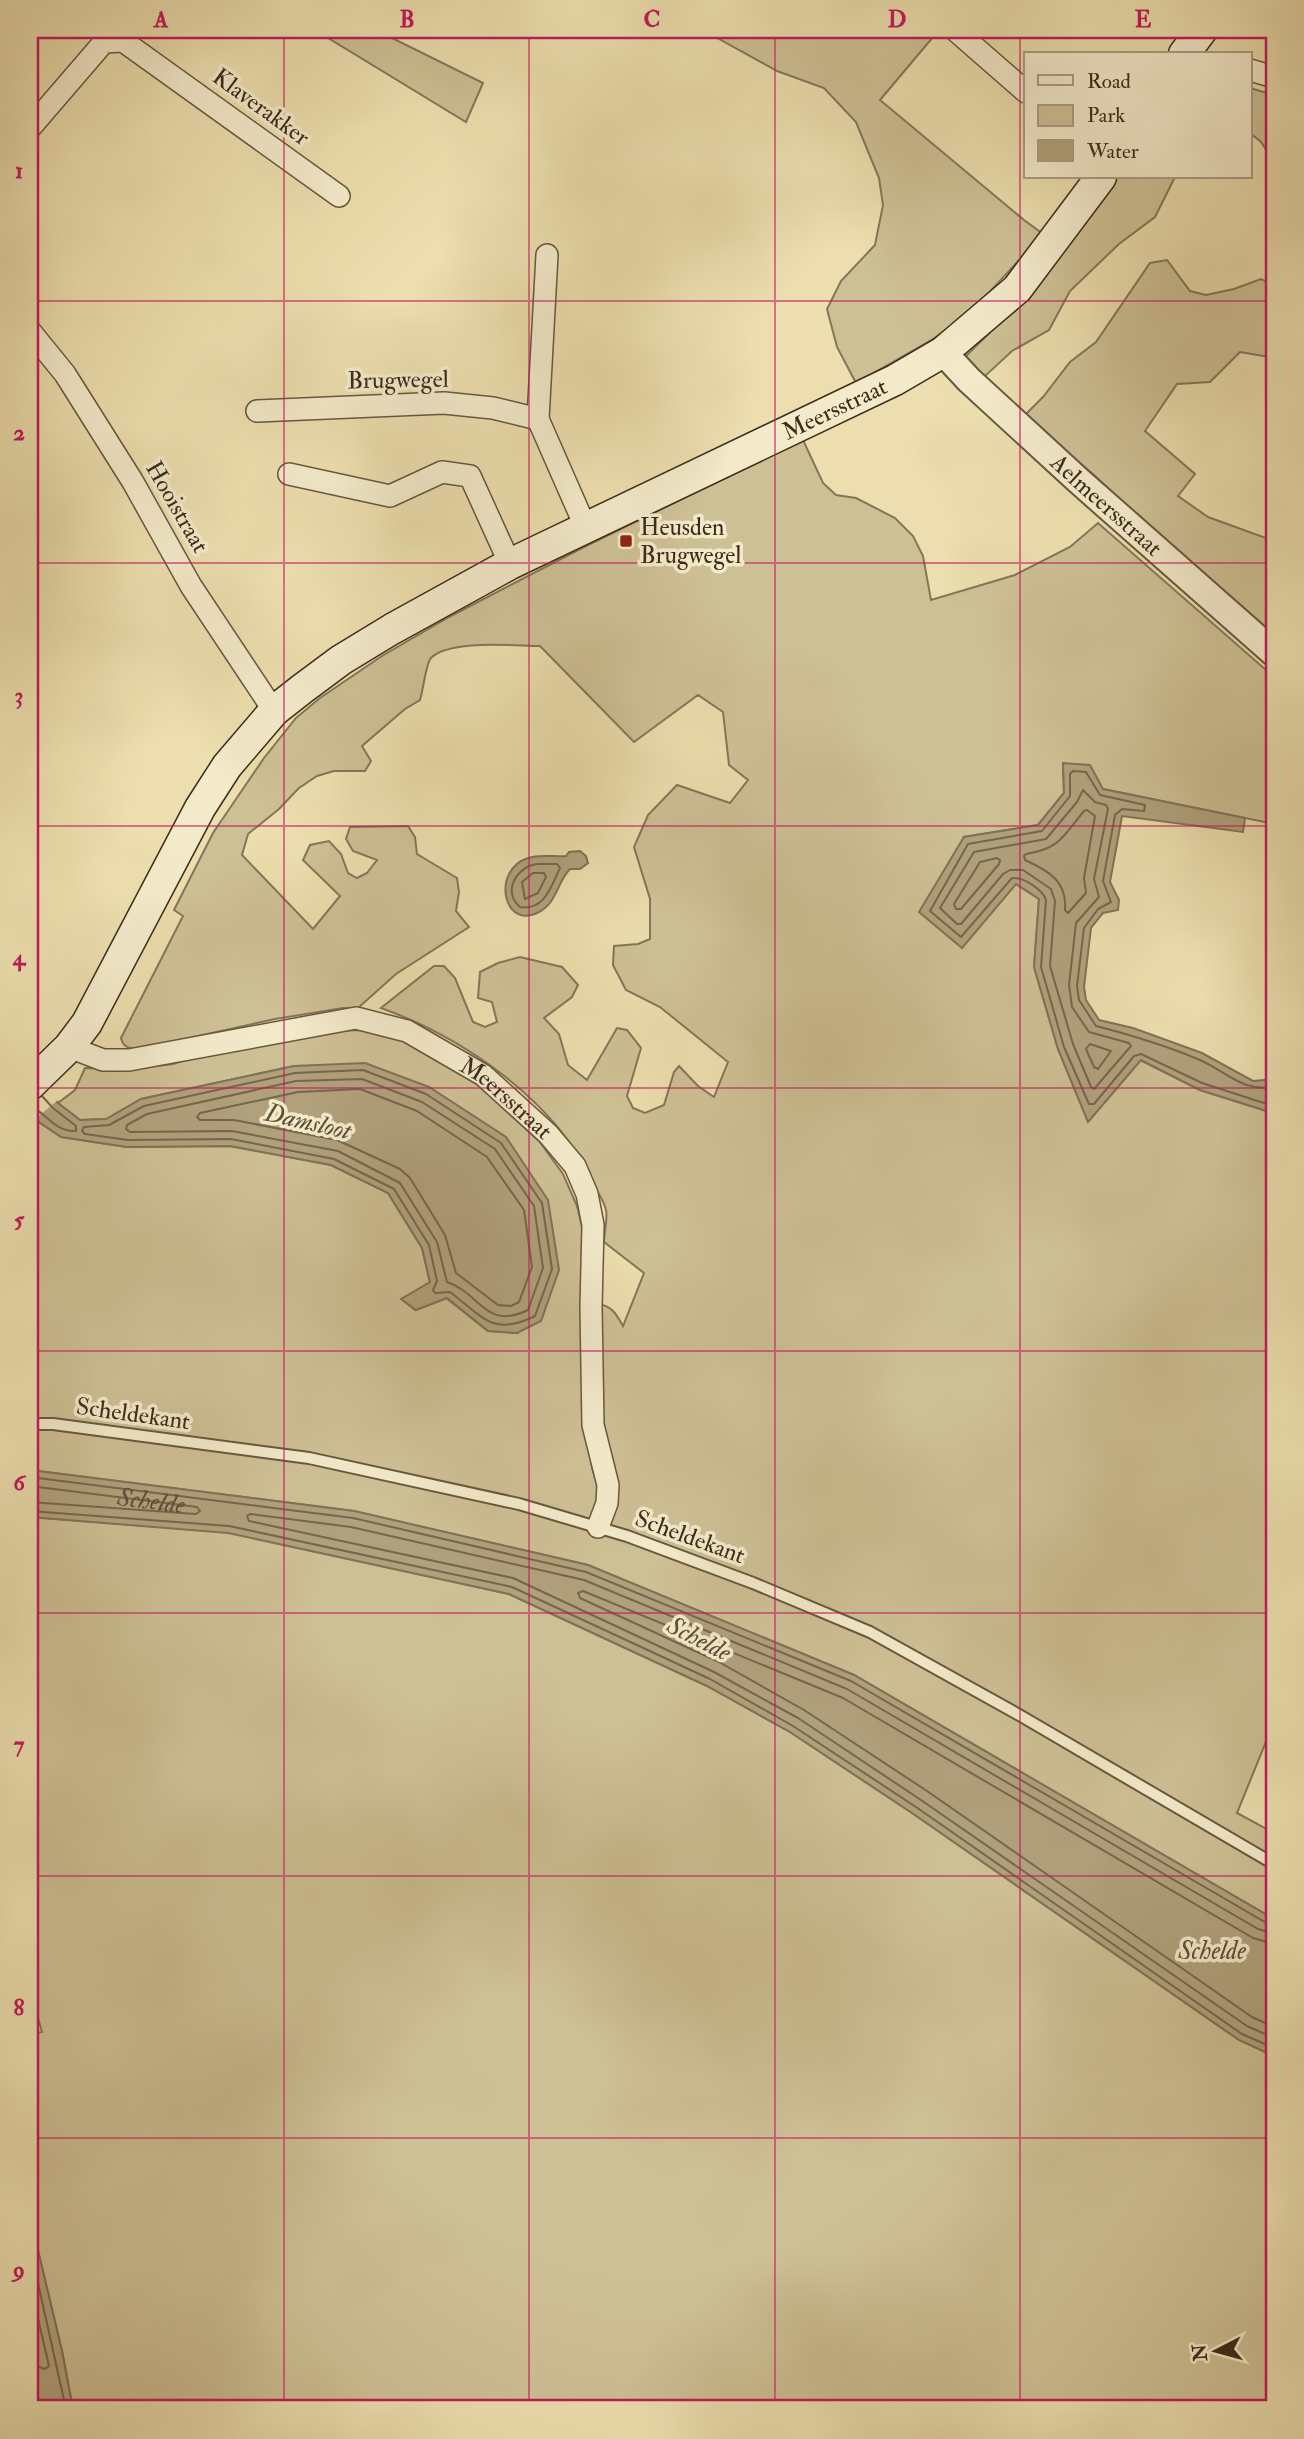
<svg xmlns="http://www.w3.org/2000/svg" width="1304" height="2439" font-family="'IM FELL Double Pica',serif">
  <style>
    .green { fill: #cec095; stroke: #847658; stroke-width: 2 }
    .water { fill: #b0a17c; stroke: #817255; stroke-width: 2 }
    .pier { fill: #ecdeae }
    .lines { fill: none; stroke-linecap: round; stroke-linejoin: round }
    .shore { stroke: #76664b; stroke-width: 2 }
    .service-casing { stroke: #67583f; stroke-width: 14 }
    .minor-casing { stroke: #67583f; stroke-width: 24 }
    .tertiary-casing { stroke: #67583f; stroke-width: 30 }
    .secondary-casing { stroke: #3b2c1a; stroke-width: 33 }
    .service { stroke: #f3eaca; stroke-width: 10 }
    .minor { stroke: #f3eaca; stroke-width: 21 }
    .tertiary { stroke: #f3eaca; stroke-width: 26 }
    .secondary { stroke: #f3eaca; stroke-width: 30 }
    .grid { fill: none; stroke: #c2185b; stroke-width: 2; stroke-opacity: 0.55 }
    .poi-dot { fill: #8f2418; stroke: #f3eaca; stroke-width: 2.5 }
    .labels { text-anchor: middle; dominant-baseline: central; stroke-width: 7; stroke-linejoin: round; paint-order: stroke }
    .street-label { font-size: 24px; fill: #3b2c1a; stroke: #f3eaca }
    .poi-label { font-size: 24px; fill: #3b2c1a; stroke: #f3eaca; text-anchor: start }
    .water-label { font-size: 26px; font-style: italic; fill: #5e4f37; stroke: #f3eaca }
    .neatline { fill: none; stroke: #c2185b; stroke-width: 2.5 }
    .grid-label { font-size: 23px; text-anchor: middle; font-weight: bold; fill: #c2185b }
  </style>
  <rect width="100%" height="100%" fill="#ecdeae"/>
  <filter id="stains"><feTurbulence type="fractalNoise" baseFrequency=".00286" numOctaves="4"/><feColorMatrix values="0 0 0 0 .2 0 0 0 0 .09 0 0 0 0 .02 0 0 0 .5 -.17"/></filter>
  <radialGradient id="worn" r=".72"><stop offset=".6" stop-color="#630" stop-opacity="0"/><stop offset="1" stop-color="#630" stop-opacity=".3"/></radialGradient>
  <g class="green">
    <polygon points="315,30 376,30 483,83 466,122"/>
    <polygon points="703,30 939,30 880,100 1024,220 1043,234 973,310 933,339 856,383 837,347 827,309 841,281 875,245 883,205 879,178 856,122 824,88 777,71"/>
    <polygon points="1250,88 1274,95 1274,162 1261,142 1250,133"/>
    <polygon points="1118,177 1175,177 1155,217 1119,244 1070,291 1049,330 1012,351 983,378 963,359 1034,289"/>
    <polygon points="1167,260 1190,291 1206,295 1234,289 1261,279 1274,285 1274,344 1269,357 1240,352 1210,382 1177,384 1145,431 1195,474 1178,496 1208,517 1274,541 1274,638 1251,625 1095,476 1024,416 1043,397 1070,362 1096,342 1150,263"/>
    <path d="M803,440l20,43 13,12 20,3 39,20 18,18 10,20 8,44 84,-25 55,-28 28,-24 176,154v147l-171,-35 -40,-25 1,29 -26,32 -74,12 52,47 23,15 -5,68 24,82 30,72 52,-61 60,30 70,22 4,-4v614l-37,91 37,20v86l-420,-244 -266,-110 -234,-54 -324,-41v-341l9,-7 22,15 66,10 103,-1 101,19 57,28 34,55 8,35 -28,16 13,11 31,-12 42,33 29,2 -223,-267 -153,33 -34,20 -27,1 -22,-17 17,-13 10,-22 46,1 42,-5 22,-7 134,-26 36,-1 36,10 27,11 42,26 69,64 24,33 14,32 6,25 3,204 7,37 20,-5c-17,-52 -13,-109 -14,-163 14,3 17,10 24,22l21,-53 -40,-31c0,-10 4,-23 2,-32 -2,-10 -10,-20 -14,-29 -37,-81 -130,-144 -211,-173l53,-42h10l11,12 18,44 12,5 12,-5 -5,-20 -14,-4 2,-26 18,-9 22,-6 42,10 16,18 -6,12 -28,21 15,16 9,31 19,15 30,-52 10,2 14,18 -14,48 6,12 12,5 19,-8 10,-33 5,-6 19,20 16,11 14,-35 -68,-55 -34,-17 -13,-25 1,-19 24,-2 12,-5v-40l-16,-52 14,-32 29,-30 53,18 18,-23 -19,-15 -6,-53 -25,-17 -64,47 -94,-96c-25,0 -90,-7 -109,12 -5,5 -8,33 -11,42l-15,9 -43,37 9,15 -6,10h-31l-17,5 -18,12 -20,21 -31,25 -6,21 71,74 27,-33 -37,-36 7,-15 19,-4 12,13 7,19 9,5 10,-5 10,-13 -24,-9 -7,-12 4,-12 58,-1 7,11 2,17 40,24 2,14 -3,19 13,16 -73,47 -38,34h-15l-68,11 -136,30c-9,-1 -16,-1 -18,-11l62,-122 -9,-6 39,-77 51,-75 32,-40 24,-20 62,-42 67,-39 139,-72z"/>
    <polygon points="30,1517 228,1532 509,1594 707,1686 790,1732 912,1813 1239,2040 1274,2056 1274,2409 73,2409 62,2351 30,2217 30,2034 42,2032 30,1989"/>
  </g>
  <g class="water">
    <polygon points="1063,763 1090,765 1103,789 1245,818 1243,832 1122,816 1110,882 1119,900 1118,910 1103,913 1091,928 1084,987 1086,1000 1099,1020 1133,1028 1202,1053 1253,1081 1274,1079 1274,1108 1270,1112 1200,1090 1141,1060 1088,1122 1058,1049 1034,967 1039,899 1016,884 962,948 919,912 964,837 1038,825 1064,793"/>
    <path d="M580,851l6,5 2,7 -8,6h-10c-13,13 -13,34 -31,43 -36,19 -48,-42 -11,-54 11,-4 26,-1 38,-2l3,-4z"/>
    <polygon points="365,1063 429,1087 506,1137 548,1200 559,1270 541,1321 517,1333 488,1331 447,1298 416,1310 401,1299 430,1282 422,1248 388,1193 331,1165 230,1146 127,1147 61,1137 39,1122 30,1111 30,1071 58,1103 80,1120 106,1119 141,1099 294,1066"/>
    <polygon points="30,1470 354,1511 588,1565 854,1675 1274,1919 1274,2056 1239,2040 912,1813 790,1732 707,1686 509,1594 228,1533 30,1517"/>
    <polygon points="30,2217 62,2351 73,2409 40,2409 30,2366"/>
  </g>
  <polygon class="pier" points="30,1068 59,1099 33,1121 30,1117"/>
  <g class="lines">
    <g class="shore">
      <polygon points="1083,790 1095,802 1106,805 1108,809 1094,879 1099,897 1076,923 1069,985 1072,1007 1089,1032 1129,1043 1131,1046 1094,1089 1091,1087 1073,1044 1050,966 1055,901 1051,889 1023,870 1010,870 1003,874 961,924 957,924 940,908 974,852 1046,839 1077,802"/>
      <path d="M1087,810l8,6 -11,62 2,15 -18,20 -3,-3c2,-29 -16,-39 -40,-50l-1,-4 2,-2c35,-6 37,-18 58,-43z"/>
      <polygon points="997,858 1000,860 999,864 961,909 956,909 954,904 980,862"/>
      <path d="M537,864h20l3,4c-9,18 -15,43 -40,39 -18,-15 -4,-40 17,-43z"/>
      <polygon points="533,873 544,873 546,877 538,893 525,899 522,882"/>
      <polygon points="1090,1044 1111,1051 1098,1069 1094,1067 1086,1049"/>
      <path d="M363,1070l63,24 75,49 41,60 10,66 -17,47c-42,21 -52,1 -85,-24l-15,1 -2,-3 4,-9 -8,-36 -35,-56 -60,-30 -103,-20 -103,1 -43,-6 -3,-3 2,-4 25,-2 35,-19 151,-33z"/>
      <path d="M362,1079l60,23 73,47 39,57 9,62 -15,42c-43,21 -47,-17 -81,-28l-10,-40 -37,-59 -62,-32 -106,-20 -102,1 -4,-3 1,-4 20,-11 149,-33z"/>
      <path d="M1274,1087c-32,5 -47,-15 -74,-27 -33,-14 -69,-25 -104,-34l-17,-26 -2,-14 7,-58 14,-19 13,-7 -8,-21 12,-66 7,-6 22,2 1,-6 -45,-10 -14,-23 -13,-1 -3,3v22l-28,35 -74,13 -38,67 31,26 51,-59c12,-1 31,12 34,22l-5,67 23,80 25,57h5l40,-48 7,-2 61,29 65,21 7,-1"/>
      <polygon points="360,1089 417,1111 487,1157 524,1210 532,1267 519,1302 511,1306 498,1305 456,1273 445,1235 410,1178 400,1169 337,1140 234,1120 200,1120 197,1117 200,1113 298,1092"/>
      <path d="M30,1108c16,2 22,24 46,23v-5l-23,-18 -11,-12"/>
      <polyline points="30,1477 353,1518 586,1572 851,1681 1263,1921 1274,1925"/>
      <path id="s1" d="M30,1486l167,21 3,4 -4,3 -166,-12"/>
      <polyline points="30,1511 229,1526 512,1587 710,1679 793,1726 916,1807 1242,2034 1274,2048"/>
      <polyline points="1274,1934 1258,1929 847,1689 584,1580 351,1527 250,1514 247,1516 249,1521 513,1578 714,1672 798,1718 921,1800 1247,2026 1274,2038"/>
      <polyline points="1274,1944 1253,1938 843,1698 583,1591 578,1593 580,1598 719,1662 804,1710 927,1791 1252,2017 1274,2027"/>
      <polyline points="30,2247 66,2409"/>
      <polyline points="30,2284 49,2366 45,2369 30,2364"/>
    </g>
    <defs>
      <polyline id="service" points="30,1424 53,1424 309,1458 519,1504 627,1536 753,1583 870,1632 1021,1716 1274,1864"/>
      <g id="minor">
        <polyline points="955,30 1026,92"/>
        <polyline points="1250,70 1274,77"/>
        <polyline points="30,128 104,42 123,41 339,196"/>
        <polyline points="30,331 65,374 133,482 191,586 274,711"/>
        <polyline points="257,411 444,403 493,408 538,419 547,255"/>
        <polyline points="538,419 585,526"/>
        <polyline points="289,474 390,496 442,472 470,476 510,564"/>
        <path id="s2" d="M69,1047l34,13h26l227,-42 51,13 76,44 65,59 27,32 12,28 6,31 -2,82 2,118 15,60 -1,18 -9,24"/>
      </g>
      <g id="tertiary">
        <path id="s3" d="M943,352l26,28 110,101 195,172"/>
      </g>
      <g id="secondary">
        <polyline points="1184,54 1202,30"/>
        <path id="s4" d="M30,1085l39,-38 18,-24 113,-215 27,-42 47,-55 28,-22 39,-29 51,-31 118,-65 385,-184 48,-28 74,-63 84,-112"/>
      </g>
    </defs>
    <use href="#service" class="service-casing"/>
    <use href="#minor" class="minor-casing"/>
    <use href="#tertiary" class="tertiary-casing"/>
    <use href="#secondary" class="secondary-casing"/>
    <use href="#service" class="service"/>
    <use href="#minor" class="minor"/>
    <use href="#tertiary" class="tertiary"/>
    <use href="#secondary" class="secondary"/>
  </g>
  <path class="grid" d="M284,30v2379M529,30v2379M775,30v2379M1020,30v2379M30,301h1244M30,563h1244M30,826h1244M30,1088h1244M30,1351h1244M30,1613h1244M30,1876h1244M30,2138h1244"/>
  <rect class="poi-dot" x="619" y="534" width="14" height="14" rx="3.5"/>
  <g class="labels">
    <g class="street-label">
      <text transform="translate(261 107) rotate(36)">Klaverakker</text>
      <text transform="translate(398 380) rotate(-1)">Brugwegel</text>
      <text stroke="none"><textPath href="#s4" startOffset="1088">Meersstraat</textPath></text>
      <text stroke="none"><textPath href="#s3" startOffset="224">Aelmeersstraat</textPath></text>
      <text transform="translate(177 507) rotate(60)">Hooistraat</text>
      <text stroke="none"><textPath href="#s2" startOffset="466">Meersstraat</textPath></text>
      <text transform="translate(133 1414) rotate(8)">Scheldekant</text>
      <text transform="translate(690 1537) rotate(20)">Scheldekant</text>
    </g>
    <g class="poi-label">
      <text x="640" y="527">Heusden<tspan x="640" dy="28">Brugwegel</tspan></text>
    </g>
    <g class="water-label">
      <text transform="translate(308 1122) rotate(13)">Damsloot</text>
      <text stroke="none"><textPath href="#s1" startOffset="122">Schelde</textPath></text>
      <text transform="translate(699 1639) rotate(27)">Schelde</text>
      <text x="1212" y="1951">Schelde</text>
    </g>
  </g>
  <rect width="1304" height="2439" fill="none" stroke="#ecdeae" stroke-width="77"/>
  <rect x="1024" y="52" width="228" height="126" fill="#f3eaca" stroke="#a99e84" stroke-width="2"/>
  <rect x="1038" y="75" width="35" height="10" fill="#f3eaca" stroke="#a99e84" stroke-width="2"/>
  <text x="1087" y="88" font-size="21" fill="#3b2c1a">Road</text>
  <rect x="1038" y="105" width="35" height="21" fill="#cec095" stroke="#a99e84" stroke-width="2"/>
  <text x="1087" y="122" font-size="21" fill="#3b2c1a">Park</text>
  <rect x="1038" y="140" width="35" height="21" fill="#b0a17c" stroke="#a99e84" stroke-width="2"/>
  <text x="1087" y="158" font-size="21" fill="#3b2c1a">Water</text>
  <g transform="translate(1216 2351) rotate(264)" stroke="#f3eaca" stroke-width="5" paint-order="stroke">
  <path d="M0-5L12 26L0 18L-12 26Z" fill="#3b2c1a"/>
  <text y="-10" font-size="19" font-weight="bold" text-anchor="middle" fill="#3b2c1a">N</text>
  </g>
  <rect x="38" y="38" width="1228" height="2362" class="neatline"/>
  <g class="grid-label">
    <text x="161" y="27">A</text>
    <text x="407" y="27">B</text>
    <text x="652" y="27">C</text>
    <text x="897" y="27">D</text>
    <text x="1143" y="27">E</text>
    <text x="19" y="178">1</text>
    <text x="19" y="440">2</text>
    <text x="19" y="703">3</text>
    <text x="19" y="965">4</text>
    <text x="19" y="1227">5</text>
    <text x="19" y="1490">6</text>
    <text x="19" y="1752">7</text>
    <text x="19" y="2015">8</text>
    <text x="19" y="2277">9</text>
  </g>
  <rect width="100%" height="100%" filter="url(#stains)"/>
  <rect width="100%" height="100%" fill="url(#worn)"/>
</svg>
